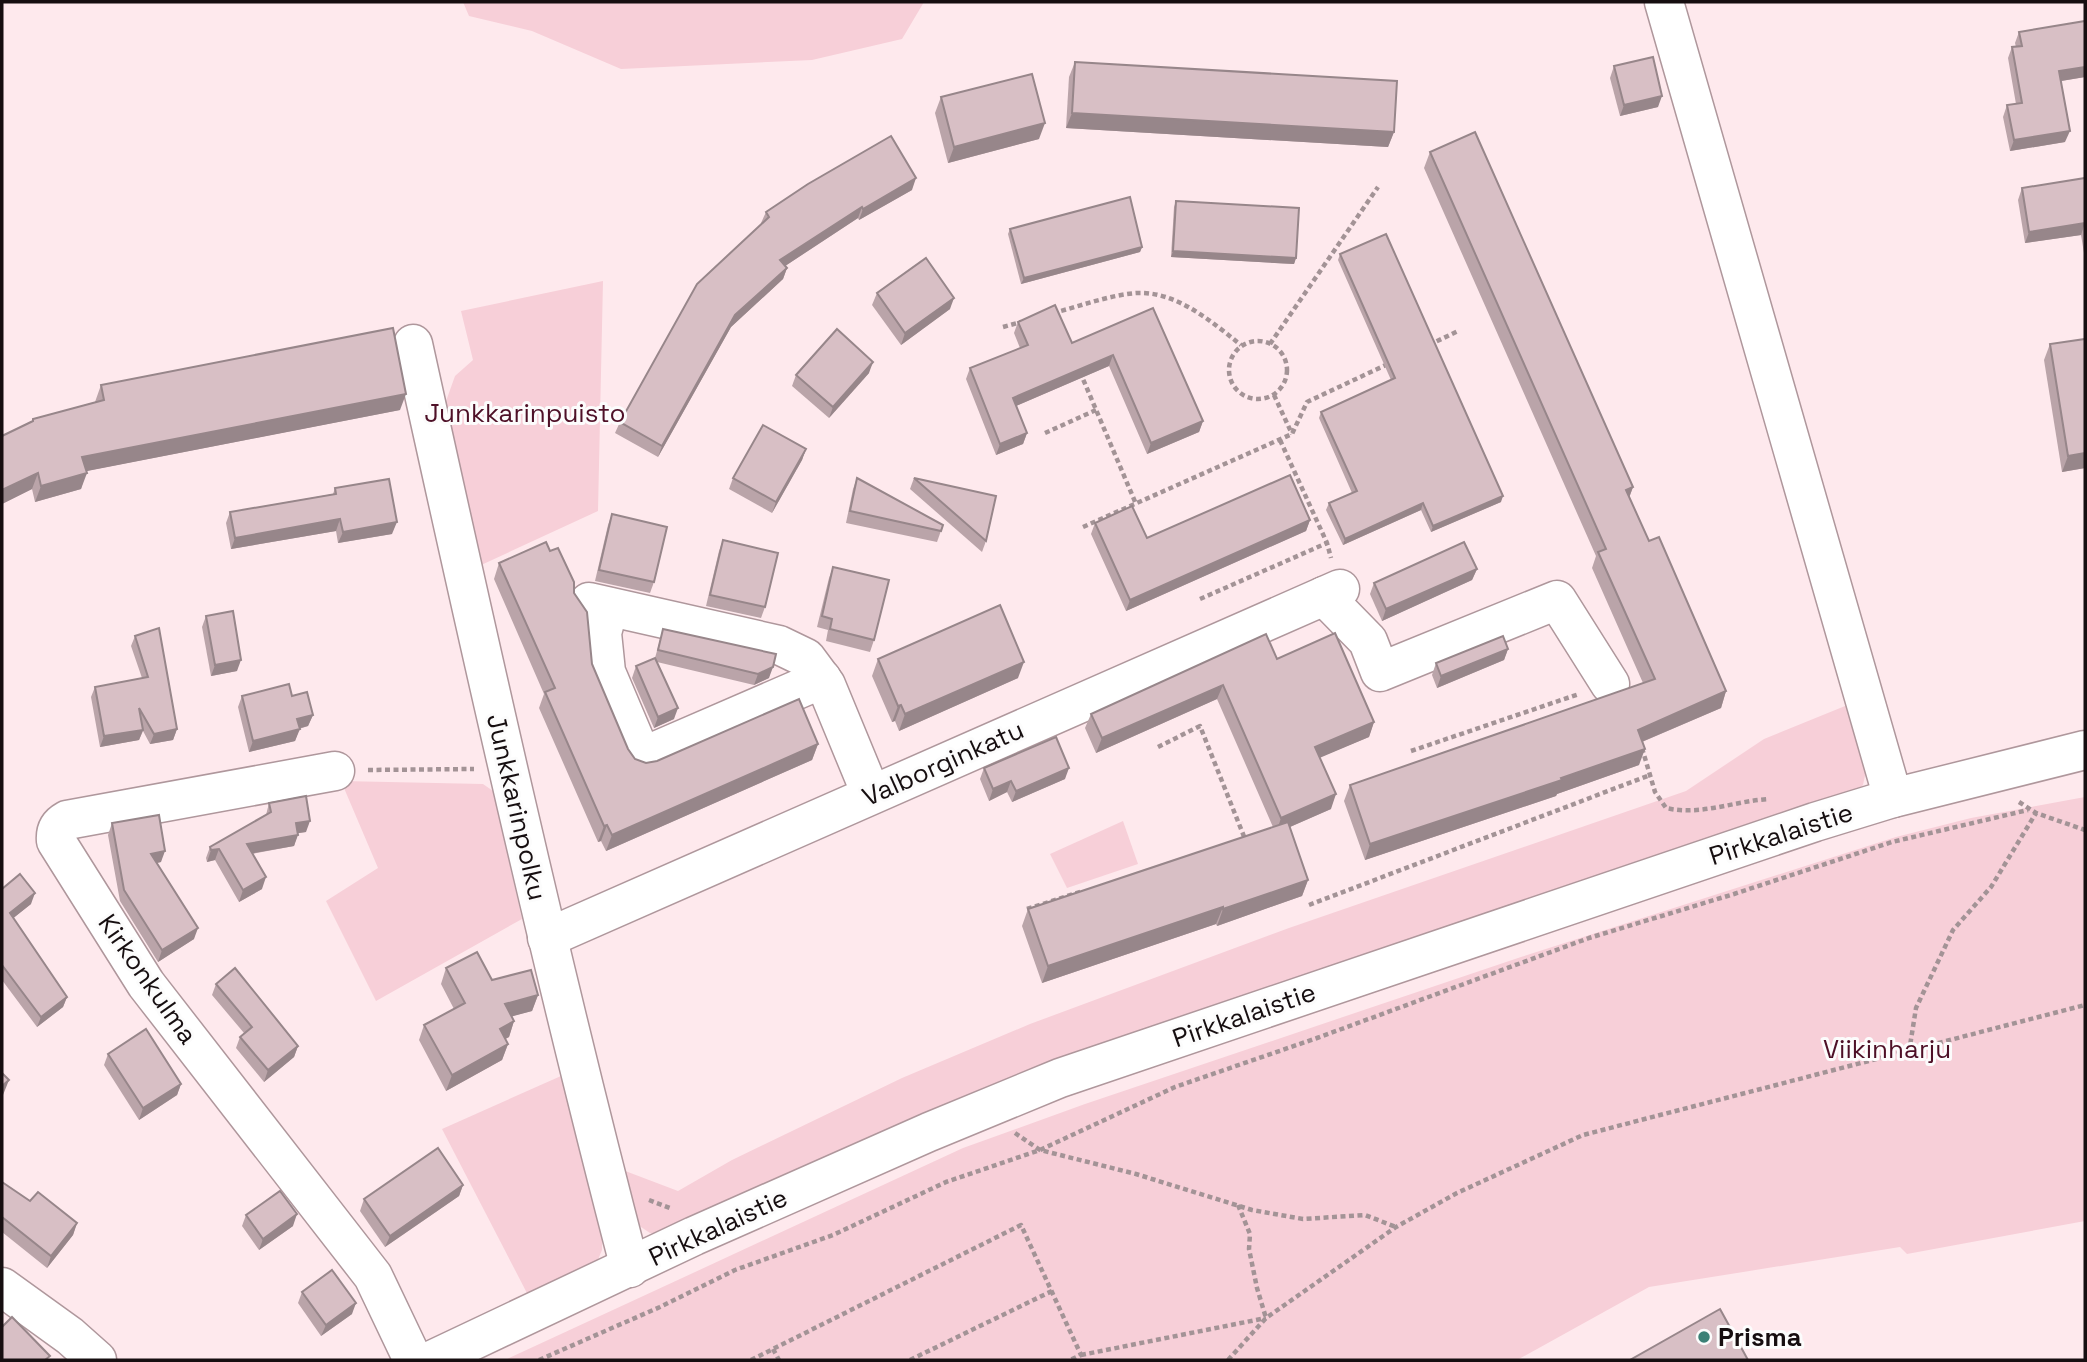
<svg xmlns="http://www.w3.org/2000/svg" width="2087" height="1362" font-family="'Space Grotesk',sans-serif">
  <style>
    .green { fill: #f7cfd8 }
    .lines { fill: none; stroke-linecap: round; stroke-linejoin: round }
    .minor-casing { stroke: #af979c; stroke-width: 41 }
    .path { stroke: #a39396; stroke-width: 4.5; stroke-dasharray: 5 3.5; stroke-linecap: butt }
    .minor { stroke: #fff; stroke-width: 38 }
    .wall { fill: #baa4a9 }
    .shaded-wall { fill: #97868a }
    .building { fill: #d8bfc5; stroke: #97868a; stroke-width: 2 }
    .poi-dot { fill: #3b8076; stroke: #fcfcfc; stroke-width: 2.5 }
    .labels { text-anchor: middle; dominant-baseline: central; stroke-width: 6; stroke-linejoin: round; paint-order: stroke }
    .park-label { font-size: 26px; fill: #4e1027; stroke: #fcfcfc }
    .street-label { font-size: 26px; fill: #160e10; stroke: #fcfcfc }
    .poi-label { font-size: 26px; font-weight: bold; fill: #160e10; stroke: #fcfcfc; text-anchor: start }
  </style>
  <rect width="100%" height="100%" fill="#fee9ed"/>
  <g class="green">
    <polygon points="463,2 924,2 902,39 812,60 621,69 532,31 469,16"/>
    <polygon points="603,281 598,511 479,566 445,404 455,376 473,360 461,311"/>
    <polygon points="1850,704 1866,771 1863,785 1857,792 664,1235 650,1233 638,1225 620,1169 678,1191 732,1160 902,1078 1030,1024 1289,928 1686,791 1764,739"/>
    <polygon points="341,781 483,784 493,791 522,919 376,1001 326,901 378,868"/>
    <polygon points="2085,797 2085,1221 1907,1254 1900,1247 1649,1287 1517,1360 505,1360 963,1148 1085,1104 1521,957 1896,837 1971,818"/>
    <polygon points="1123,821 1138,864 1067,888 1050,854"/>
    <polygon points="561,1076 602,1238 602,1250 597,1262 529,1297 442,1129"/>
  </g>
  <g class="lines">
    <defs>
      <g id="minor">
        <polyline points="1664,2 1893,798"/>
        <path d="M413,344c68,309 137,618 217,924"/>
        <polyline points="1324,596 1368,641 1380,672 1557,600 1610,684"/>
        <polyline points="589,602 779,645 806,658 826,685 871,794"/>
        <polyline points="609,607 602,633 606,672 642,757 822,679"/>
        <path d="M335,771l-268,49c-9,5 -12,10 -11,21l90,143 227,292 40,84"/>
        <polyline points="547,938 1340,589"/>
        <polyline points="2,1287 70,1336 97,1360"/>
        <polyline points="432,1360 694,1236 929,1132 1060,1078 1815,822 1893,798 2085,750"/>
      </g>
    </defs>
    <use href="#minor" class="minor-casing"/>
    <g class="path">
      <path d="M1053,313c28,-7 56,-18 84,-20 40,-2 76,30 104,52"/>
      <polyline points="1003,327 1021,322"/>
      <circle cx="1258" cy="370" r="29"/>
      <polyline points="1270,344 1378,187"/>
      <polyline points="1429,345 1458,331"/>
      <polyline points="1080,372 1136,504"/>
      <polyline points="1274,395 1292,434"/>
      <polyline points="1045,433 1096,410"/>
      <polyline points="1280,440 1327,543 1331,558"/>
      <polyline points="1083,527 1292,434 1307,402 1390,363"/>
      <polyline points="1200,599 1327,543"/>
      <polyline points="1158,747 1200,726 1245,839"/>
      <path d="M1642,748l13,44 11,16c35,8 68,-7 103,-9"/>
      <polyline points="1411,751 1579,694"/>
      <polyline points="368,770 474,769"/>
      <polyline points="2019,802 2036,813 2085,830"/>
      <polyline points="1309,905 1650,775"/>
      <polyline points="1027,909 1083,891"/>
      <polyline points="1909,1052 1916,1008 1953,930 1991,887 2036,813"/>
      <polyline points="1015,1133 1040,1150 1136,1174 1252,1210 1303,1219 1365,1215 1396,1227"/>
      <polyline points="649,1200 670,1208"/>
      <polyline points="1238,1205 1250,1234 1249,1249 1257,1288 1266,1318"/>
      <polyline points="773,1349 779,1360"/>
      <polyline points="1081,1355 1266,1318"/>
      <polyline points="539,1360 660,1307 735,1270 833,1235 946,1182 1040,1150 1175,1087 1317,1038 1589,938 1734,894 1892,842 2028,810"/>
      <polyline points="751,1360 1021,1225 1081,1355 1070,1360"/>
      <polyline points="910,1360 1052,1291"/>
      <polyline points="1228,1360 1266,1318 1396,1227 1457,1193 1583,1135 2085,1005"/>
    </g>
    <use href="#minor" class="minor"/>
  </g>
  <g class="wall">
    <polygon points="2019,32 2085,77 2061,81 2065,142 2010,151 2003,117 2007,105 2016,104 2008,58 2012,47 2016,47 2015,43"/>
    <polygon points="1075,62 1394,132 1388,147 1066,128 1069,77"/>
    <polygon points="1614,66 1658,107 1620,116 1610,78"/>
    <polygon points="941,97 1039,139 948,163 935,113"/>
    <polygon points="1430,152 1633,487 1629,498 1649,541 1726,691 1721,708 1642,742 1639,765 1557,794 1556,796 1365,860 1344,801 1350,785 1643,683 1592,568 1596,556 1424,168"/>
    <polygon points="2085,178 2085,259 2081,235 2025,243 2018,200 2022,188"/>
    <polygon points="912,190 859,220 858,218 785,266 787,268 783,279 731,327 658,457 615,433 620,422 762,224 761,223 766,212"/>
    <polygon points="1176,201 1296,258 1294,264 1171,257 1174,207"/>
    <polygon points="1010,229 1142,247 1140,252 1021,284 1008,234"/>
    <polygon points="1340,254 1501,502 1431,532 1421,510 1343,545 1326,510 1329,503 1352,493 1319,418 1321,412 1391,380 1338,260"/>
    <polygon points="877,293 950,309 901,345 872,305"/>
    <polygon points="1153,308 1203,421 1199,432 1147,454 1109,366 1016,406 1027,433 1023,444 996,455 966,379 970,368 1020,348 1014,333 1018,322 1072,343"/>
    <polygon points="2085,339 2085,468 2062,472 2044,360 2050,344"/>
    <polygon points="869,373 829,418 792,386 796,375"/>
    <polygon points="101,385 400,410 86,471 81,489 35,502 32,489 2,504 2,436 32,422 33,419 95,402"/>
    <polygon points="806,449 802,460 772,513 729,489 733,478"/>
    <polygon points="857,478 943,525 937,542 846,523 853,489"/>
    <polygon points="914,478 986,541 982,552 910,489"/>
    <polygon points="335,488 392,534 338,543 336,531 231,549 226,523 230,512 333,494"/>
    <polygon points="612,514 654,582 650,593 595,581 608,525"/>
    <polygon points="1310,520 1306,531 1126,611 1091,534 1095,523 1147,538"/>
    <polygon points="723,540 765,607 761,618 706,606 719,551"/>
    <polygon points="550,551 574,593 592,664 628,749 635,759 646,763 818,744 812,760 606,851 601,841 598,842 539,708 544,694 494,579 499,563"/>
    <polygon points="833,567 874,640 870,652 826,641 828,630 817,627 829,578"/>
    <polygon points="1477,569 1472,580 1382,621 1370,594 1374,583"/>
    <polygon points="206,616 237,671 211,676 202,627"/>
    <polygon points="663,629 769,678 754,685 657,662 674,719 654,728 632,678 636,666 655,658"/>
    <polygon points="135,636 177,729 173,740 150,744 143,731 139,740 100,747 91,697 95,687 142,678 131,646"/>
    <polygon points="1508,649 1504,660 1437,688 1432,675 1436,663"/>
    <polygon points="878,659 1018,678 899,731 895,721 892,722 872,676"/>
    <polygon points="1277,659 1374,722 1369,737 1320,757 1331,809 1290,827 1308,880 1302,896 1217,926 1216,924 1042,983 1022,926 1028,909 1273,827 1217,699 1096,753 1085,728 1091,714"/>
    <polygon points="242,696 292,696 313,715 308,726 299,729 295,741 249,752 238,707"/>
    <polygon points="984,768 1065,779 1012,802 1007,792 989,801 980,779"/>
    <polygon points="269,803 306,832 298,833 294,846 252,854 262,889 239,902 215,860 207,862 206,858 210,847 266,815"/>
    <polygon points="112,823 161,862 157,863 194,939 158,962 120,901 108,835"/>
    <polygon points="2,889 31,904 13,918 67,997 63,1007 37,1027 2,980"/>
    <polygon points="446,968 492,980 538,995 532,1011 512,1016 514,1021 509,1037 505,1039 508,1044 502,1060 446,1091 419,1040 424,1025 454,1009 441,984"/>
    <polygon points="216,984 298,1046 294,1057 264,1082 236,1048 240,1037 244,1033 212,995"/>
    <polygon points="108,1054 181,1084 177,1095 139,1120 104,1065"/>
    <polygon points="2,1182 30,1201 77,1223 73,1235 47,1268 2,1232"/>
    <polygon points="463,1185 459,1196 385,1247 360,1211 364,1199"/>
    <polygon points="246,1215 293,1226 259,1250 242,1226"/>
    <polygon points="302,1292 352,1314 321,1336 298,1303"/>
  </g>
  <g class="shaded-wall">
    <polygon points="2085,67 2085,77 2055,82 2059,71"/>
    <polygon points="1662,96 1658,107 1620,116 1624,105"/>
    <polygon points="1072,113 1394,132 1388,147 1066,128"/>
    <polygon points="1045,123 1039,139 948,163 954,147"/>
    <polygon points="2070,131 2065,142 2010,151 2014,140"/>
    <polygon points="916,178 912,190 859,220 863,209"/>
    <polygon points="862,207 858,218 776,272 780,260"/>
    <polygon points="2085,223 2081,235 2025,243 2029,232"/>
    <polygon points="1142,247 1140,252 1021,284 1024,278"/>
    <polygon points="1173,251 1296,258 1294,264 1171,257"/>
    <polygon points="787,268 783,279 731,327 658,457 662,446 735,315"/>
    <polygon points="954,298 950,309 901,345 905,333"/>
    <polygon points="1113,355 1109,366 1009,409 1013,398"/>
    <polygon points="873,362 869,373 829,418 833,407"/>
    <polygon points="406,394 400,410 77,473 82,457"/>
    <polygon points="1203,421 1199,432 1147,454 1151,443"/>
    <polygon points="1027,433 1023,444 996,455 1000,444"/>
    <polygon points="806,449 802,460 772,513 776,502"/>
    <polygon points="2085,453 2085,468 2062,472 2068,456"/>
    <polygon points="38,473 32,489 2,504 2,490"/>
    <polygon points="87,473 81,489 35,502 41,486"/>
    <polygon points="1633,487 1627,503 1626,490"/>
    <polygon points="1503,496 1501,502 1431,532 1433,526"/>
    <polygon points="1423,503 1421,510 1343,545 1345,539"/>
    <polygon points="340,519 336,531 231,549 235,538"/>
    <polygon points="1310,520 1306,531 1126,611 1130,600"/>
    <polygon points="397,522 392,534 338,543 343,532"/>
    <polygon points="1477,569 1472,580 1382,621 1386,609"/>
    <polygon points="1508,649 1504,660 1437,688 1441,676"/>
    <polygon points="241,660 237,671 211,676 215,665"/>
    <polygon points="1024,662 1018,678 899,731 905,714"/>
    <polygon points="773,667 769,678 754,685 758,674"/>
    <polygon points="1223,685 1217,699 1096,753 1102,738"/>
    <polygon points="1726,691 1721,708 1632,746 1638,730"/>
    <polygon points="901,705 895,721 892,722 898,706"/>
    <polygon points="678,708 674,719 654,728 658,717"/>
    <polygon points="313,715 308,726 293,730 297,719"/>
    <polygon points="1374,722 1369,737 1310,762 1315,747"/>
    <polygon points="177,729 173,740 150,744 154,734"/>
    <polygon points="300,729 295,741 249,752 253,741"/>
    <polygon points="143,730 139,740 100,747 104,736"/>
    <polygon points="818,744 812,760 606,851 612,835"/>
    <polygon points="1645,749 1639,765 1557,794 1556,796 1365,860 1370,844"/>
    <polygon points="1069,768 1065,779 1012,802 1016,791"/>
    <polygon points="1011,781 1007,792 989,801 993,789"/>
    <polygon points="1336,794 1331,809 1276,833 1281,818"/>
    <polygon points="310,821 306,832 292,834 296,823"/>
    <polygon points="607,825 601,841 598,842 604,826"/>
    <polygon points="298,835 294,846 243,855 247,844"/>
    <polygon points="219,849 215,860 207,862 211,850"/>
    <polygon points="165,851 161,862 147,865 151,854"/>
    <polygon points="266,877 262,889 239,902 243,890"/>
    <polygon points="1308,880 1302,896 1217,926 1223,909"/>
    <polygon points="35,893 31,904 6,924 10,913"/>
    <polygon points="1223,907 1216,924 1042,983 1048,966"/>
    <polygon points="198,928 194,939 158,962 162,950"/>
    <polygon points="538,995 532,1011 499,1020 505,1004"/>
    <polygon points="67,997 63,1007 37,1027 41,1017"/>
    <polygon points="514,1021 509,1037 494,1045 500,1029"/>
    <polygon points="508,1044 502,1060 446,1091 452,1075"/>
    <polygon points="298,1046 294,1057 264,1082 268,1070"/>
    <polygon points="9,1080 3,1095 2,1096 2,1086"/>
    <polygon points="181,1084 177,1095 139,1120 143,1108"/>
    <polygon points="463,1185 459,1196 385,1247 390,1236"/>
    <polygon points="297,1214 293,1226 259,1250 263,1239"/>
    <polygon points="77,1223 73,1235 47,1268 51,1256"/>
    <polygon points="356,1303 352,1314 321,1336 326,1325"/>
  </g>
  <g class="building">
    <polygon points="2085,21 2085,67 2059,71 2070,131 2014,140 2007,105 2022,103 2012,47 2022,46 2019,32"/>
    <polygon points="1653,57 1662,96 1624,105 1614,66"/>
    <polygon points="1075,62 1397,81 1394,132 1072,113"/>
    <polygon points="1032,74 1045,123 954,147 941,97"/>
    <polygon points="1475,132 1633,487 1626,490 1649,541 1659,537 1726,691 1638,730 1645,749 1561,778 1562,780 1370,844 1350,785 1655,679 1598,552 1606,549 1430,152"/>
    <polygon points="891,136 916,178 863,209 862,207 780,260 787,268 735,315 662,446 620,422 697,284 769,217 766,212 808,184"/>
    <polygon points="2085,178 2085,223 2029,232 2022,188"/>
    <polygon points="1130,197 1142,247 1024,278 1010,229"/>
    <polygon points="1176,201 1299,208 1296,258 1173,251"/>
    <polygon points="1386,234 1503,496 1433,526 1423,503 1345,539 1329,503 1357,491 1321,412 1395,378 1340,254"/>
    <polygon points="926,258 954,298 905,333 877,293"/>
    <polygon points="1055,305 1072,343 1153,308 1203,421 1151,443 1113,355 1013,398 1027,433 1000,444 970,368 1028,345 1018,322"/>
    <polygon points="393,328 406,394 82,457 87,473 41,486 38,473 2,490 2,436 33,421 33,419 104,400 101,385"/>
    <polygon points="837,329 873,362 833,407 796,375"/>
    <polygon points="2085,339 2085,453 2068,456 2050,344"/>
    <polygon points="763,425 806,449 776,502 733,478"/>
    <polygon points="1290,475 1310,520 1130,600 1095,523 1132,506 1147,538"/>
    <polygon points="857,478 943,525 941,531 850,511"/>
    <polygon points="914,478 996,496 986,541"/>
    <polygon points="389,479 397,522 343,532 340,519 235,538 230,512 336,494 335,488"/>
    <polygon points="612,514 667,527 654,582 599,570"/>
    <polygon points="723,540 778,553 765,607 710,595"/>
    <polygon points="546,542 550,551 558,548 574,582 574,593 587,612 592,664 628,749 635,759 646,763 657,761 799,699 818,744 612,835 607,825 604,826 545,692 555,688 499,563"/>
    <polygon points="1464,542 1477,569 1386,609 1374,583"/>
    <polygon points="833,567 889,580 874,640 830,629 832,619 822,616"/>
    <polygon points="1000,605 1024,662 905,714 901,705 898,706 878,659"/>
    <polygon points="233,611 241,660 215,665 206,616"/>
    <polygon points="159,628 177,729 154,734 139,708 143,730 104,736 95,687 148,677 135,636"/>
    <polygon points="663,629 776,654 773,667 758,674 658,650"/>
    <polygon points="1335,633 1374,722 1315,747 1336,794 1281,818 1223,685 1102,738 1091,714 1266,634 1277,659"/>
    <polygon points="1503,636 1508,649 1441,676 1436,663"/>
    <polygon points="655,658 678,708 658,717 636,666"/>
    <polygon points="289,684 292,696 307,692 313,715 297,719 300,729 253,741 242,696"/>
    <polygon points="1056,737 1069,768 1016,791 1011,781 993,789 984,768"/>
    <polygon points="306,796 310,821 296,823 298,835 247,844 266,877 243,890 219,849 211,850 210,847 271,812 269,803"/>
    <polygon points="159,815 165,851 151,854 198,928 162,950 124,890 112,823"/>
    <polygon points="1288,822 1308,880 1223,909 1223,907 1048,966 1028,909"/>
    <polygon points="20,874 35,893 10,913 67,997 41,1017 2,965 2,889"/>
    <polygon points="477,952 492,980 531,970 538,995 505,1004 514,1021 500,1029 508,1044 452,1075 424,1025 465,1003 446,968"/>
    <polygon points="235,968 298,1046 268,1070 240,1037 252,1027 216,984"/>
    <polygon points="146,1029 181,1084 143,1108 108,1054"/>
    <polygon points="2,1073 9,1080 2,1086"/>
    <polygon points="438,1148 463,1185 390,1236 364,1199"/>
    <polygon points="2,1182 30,1201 38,1192 77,1223 51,1256 2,1217"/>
    <polygon points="280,1191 297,1214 263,1239 246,1215"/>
    <polygon points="332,1270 356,1303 326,1325 302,1292"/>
    <polygon points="1720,1309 1748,1360 1630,1360"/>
    <polygon points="12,1317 50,1356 45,1360 2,1360 2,1327"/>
  </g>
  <circle class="poi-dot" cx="1704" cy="1337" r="7"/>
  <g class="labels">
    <g class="park-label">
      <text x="525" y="413">Junkkarinpuisto</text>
      <text x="1887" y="1049">Viikinharju</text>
    </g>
    <g class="street-label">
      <text transform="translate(943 763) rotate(-24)">Valborginkatu</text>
      <text transform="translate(517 807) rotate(77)">Junkkarinpolku</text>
      <text transform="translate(1781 834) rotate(-18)">Pirkkalaistie</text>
      <text transform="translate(148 979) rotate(55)">Kirkonkulma</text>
      <text transform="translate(1244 1015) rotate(-19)">Pirkkalaistie</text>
      <text transform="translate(718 1227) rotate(-25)">Pirkkalaistie</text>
    </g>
    <g class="poi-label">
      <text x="1718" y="1337">Prisma</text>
    </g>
  </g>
  <rect width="2087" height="1362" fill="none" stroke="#160e10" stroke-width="7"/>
</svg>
